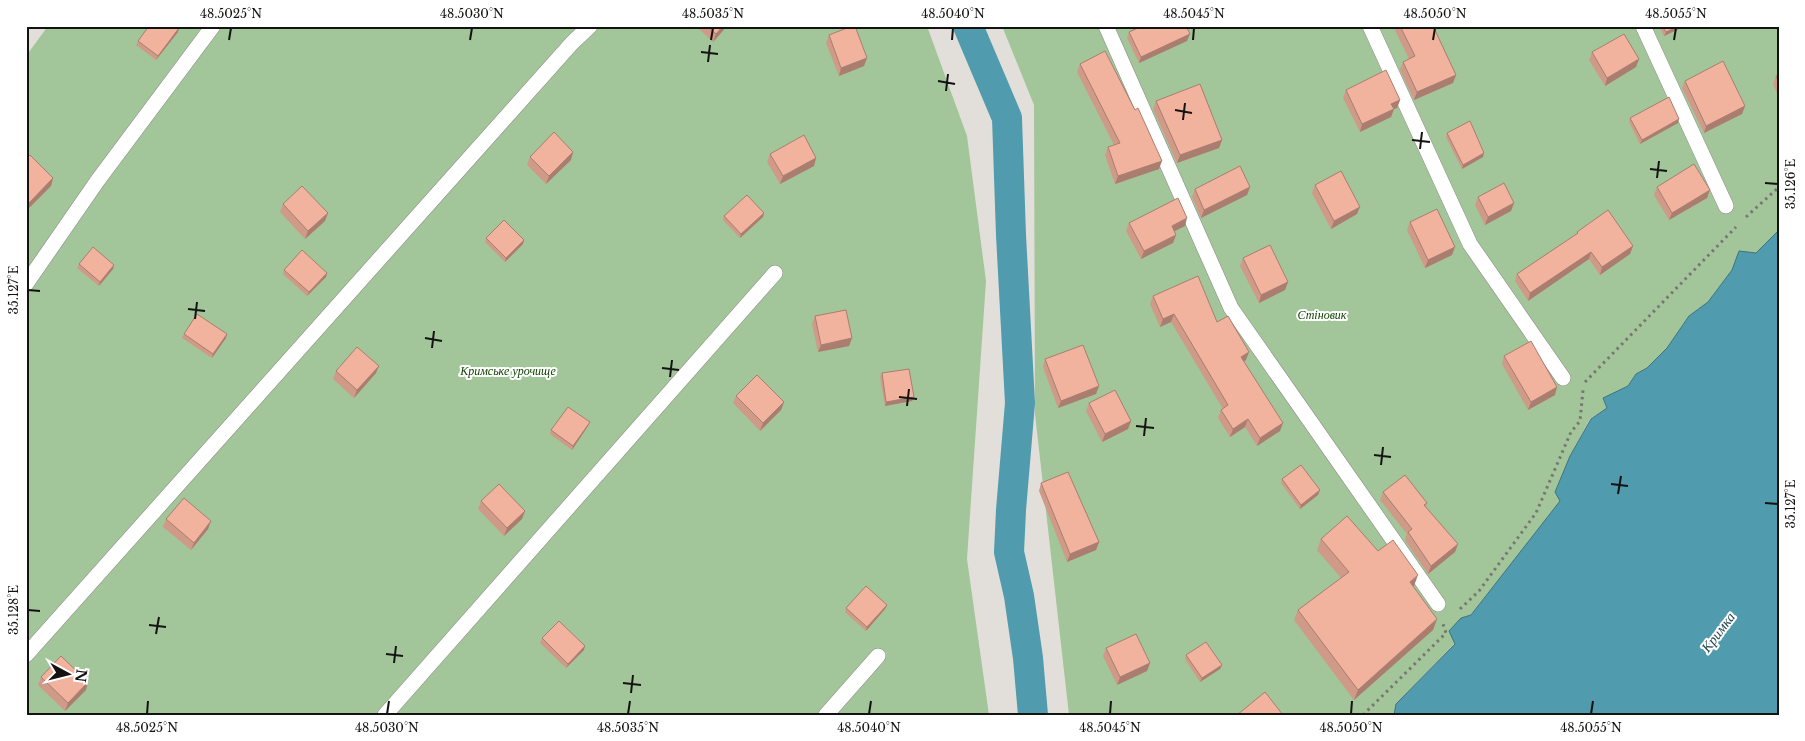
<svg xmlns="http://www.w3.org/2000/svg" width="1805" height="741" font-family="'Libre Baskerville',serif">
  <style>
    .green { fill: #a2c699 }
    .water { fill: #509bae; stroke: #3e727f }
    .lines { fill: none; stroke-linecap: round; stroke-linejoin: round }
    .canal { stroke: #509bae; stroke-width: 30 }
    .service-casing { stroke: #898681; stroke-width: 16 }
    .path { stroke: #787672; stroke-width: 3; stroke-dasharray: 2.5 4; stroke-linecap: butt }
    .service { stroke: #fff; stroke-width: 15 }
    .wall { fill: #d09a88 }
    .shaded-wall { fill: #a97d6f }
    .building { fill: #f2b39e; stroke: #a97d6f }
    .ticks { fill: none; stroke: #141311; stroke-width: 2 }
    .labels { text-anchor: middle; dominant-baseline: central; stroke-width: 4; stroke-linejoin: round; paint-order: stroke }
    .park-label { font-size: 12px; font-style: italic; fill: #0f4300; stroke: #fff }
    .water-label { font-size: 14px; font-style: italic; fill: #1f424b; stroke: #fff }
    .neatline { fill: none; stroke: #141311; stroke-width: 2 }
    .ticks-label { font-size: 12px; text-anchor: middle; fill: #141311 }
  </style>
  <rect width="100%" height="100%" fill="#e2dfda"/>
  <g class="green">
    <polygon points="48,26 927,26 967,136 986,281 967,559 989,715 26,715 26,56"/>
    <polygon points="1002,26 1779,26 1779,230 1756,253 1739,252 1732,270 1708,302 1689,316 1667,348 1647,368 1636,374 1628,386 1603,398 1607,408 1590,419 1570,456 1555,491 1560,501 1471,615 1461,618 1455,643 1396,704 1394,715 1069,715 1035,414 1034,105"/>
  </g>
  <polygon class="water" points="1779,230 1779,715 1394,715 1396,704 1455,644 1449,631 1461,618 1471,615 1560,501 1555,492 1570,456 1591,419 1607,408 1603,398 1628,386 1636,374 1647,368 1667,348 1689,316 1708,302 1732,270 1739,251 1756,253"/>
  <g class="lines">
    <polyline class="canal" points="968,26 1007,118 1011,235 1020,403 1011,510 1009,552 1019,596 1028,658 1033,715"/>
    <defs>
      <g id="service">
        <polyline points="1106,26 1231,308 1438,604"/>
        <polyline points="1370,26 1470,244 1563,378"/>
        <polyline points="1643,26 1726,206"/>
        <polyline points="26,284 98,180 213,26"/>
        <polyline points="26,655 572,43 590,26"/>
        <polyline points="385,715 775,273"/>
        <polyline points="826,715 878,656"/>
      </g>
    </defs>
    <use href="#service" class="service-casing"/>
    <g class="path">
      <polyline points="1746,217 1779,187"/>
      <polyline points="1585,382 1736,227"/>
      <polyline points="1460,609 1479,591 1536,513 1571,432 1580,421 1583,390"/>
      <polyline points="1363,715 1446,633 1443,624"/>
    </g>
    <use href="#service" class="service"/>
  </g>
  <g class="wall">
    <polygon points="696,26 727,26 713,42"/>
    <polygon points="1131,26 1186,26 1187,41 1139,63 1127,38 1129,32 1133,30"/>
    <polygon points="1393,26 1433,26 1456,75 1453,83 1414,100 1400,70 1403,62 1409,59"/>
    <polygon points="1659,26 1685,26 1664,36"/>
    <polygon points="178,32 156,60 136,45 138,41"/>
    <polygon points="829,35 867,58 864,66 839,76 826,43"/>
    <polygon points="1592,52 1636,67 1605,86 1589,60"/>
    <polygon points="1080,64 1135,110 1159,169 1115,184 1105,155 1108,147 1114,145 1077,72"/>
    <polygon points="1779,75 1779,98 1773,84 1776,76"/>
    <polygon points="1685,81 1745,106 1742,114 1704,133 1682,88"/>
    <polygon points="1346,90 1400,100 1397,108 1394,109 1391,117 1360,132 1343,98"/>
    <polygon points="1156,101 1222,140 1219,148 1177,163 1153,109"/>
    <polygon points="1630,118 1678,123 1640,144 1629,122"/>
    <polygon points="1447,133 1483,157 1462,169 1446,137"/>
    <polygon points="573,152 571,160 546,184 527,165 530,157"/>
    <polygon points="770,154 816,158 814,166 780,184 767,162"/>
    <polygon points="26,159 53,178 51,186 26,211"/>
    <polygon points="1315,185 1357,214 1331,229 1312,193"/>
    <polygon points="1250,187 1247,195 1201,218 1192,197 1195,189"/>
    <polygon points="1657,187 1707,198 1669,220 1654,195"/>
    <polygon points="1478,197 1514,203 1511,211 1485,225 1475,205"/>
    <polygon points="283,204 328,213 325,221 305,239 280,212"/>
    <polygon points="764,213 763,217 740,238 723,220 724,216"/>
    <polygon points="1410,222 1452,255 1425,268 1407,230"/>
    <polygon points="1129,223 1185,226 1174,231 1176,235 1173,243 1141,259 1126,231"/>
    <polygon points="1577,232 1633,246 1630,254 1600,275 1589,259 1528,301 1515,281 1517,274 1577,234"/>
    <polygon points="486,238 523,244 505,262 485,242"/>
    <polygon points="1243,258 1288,282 1285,290 1259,303 1240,266"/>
    <polygon points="79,264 114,265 113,269 99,286 77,268"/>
    <polygon points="284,270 327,273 326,277 307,296 283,274"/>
    <polygon points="1153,296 1217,322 1246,360 1243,361 1280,431 1257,446 1245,427 1230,437 1218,418 1221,410 1223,409 1171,322 1160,327 1150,304"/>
    <polygon points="815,316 852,338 849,346 818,352 812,324"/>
    <polygon points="184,334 227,334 226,338 212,358 182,338"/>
    <polygon points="1504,356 1555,395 1528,410 1502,364"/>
    <polygon points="1045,359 1099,386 1096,394 1058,408 1043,367"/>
    <polygon points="336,371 376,373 354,398 333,379"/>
    <polygon points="882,373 914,397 912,401 885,406 880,377"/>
    <polygon points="736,396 784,402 781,410 760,431 733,403"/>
    <polygon points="1089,403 1131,421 1128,429 1102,442 1086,411"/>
    <polygon points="588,426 572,450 550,434 551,430"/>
    <polygon points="1282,479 1320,490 1318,495 1300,509 1281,483"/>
    <polygon points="1041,483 1099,542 1096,550 1067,562 1039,491"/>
    <polygon points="1383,492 1427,503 1426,507 1458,544 1455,552 1428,574 1405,540 1407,534 1380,500"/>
    <polygon points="481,501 525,511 522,519 504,536 478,509"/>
    <polygon points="166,519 211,521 208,529 191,550 163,527"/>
    <polygon points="1321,539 1378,551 1414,586 1413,587 1437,619 1433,630 1354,700 1294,620 1298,610 1341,578 1317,550"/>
    <polygon points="887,605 885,609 866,631 845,612 846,608"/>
    <polygon points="542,638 584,650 566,668 540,643"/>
    <polygon points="1106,648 1150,663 1147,671 1117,685 1103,656"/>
    <polygon points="1186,655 1222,665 1220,669 1200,682 1185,659"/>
    <polygon points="41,677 86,690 65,711 38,685"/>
  </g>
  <g class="shaded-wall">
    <polygon points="723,26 727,26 713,42 716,34"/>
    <polygon points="1678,26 1685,26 1664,36 1666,32"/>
    <polygon points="179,28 178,32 156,60 158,56"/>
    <polygon points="1190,34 1187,41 1139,63 1141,57"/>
    <polygon points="867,58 864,66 839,76 841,68"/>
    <polygon points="1639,59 1636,67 1605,86 1607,78"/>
    <polygon points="1456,75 1453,83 1414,100 1417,92"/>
    <polygon points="1400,100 1397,108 1389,111 1391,104"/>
    <polygon points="1745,106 1742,114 1704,133 1706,126"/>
    <polygon points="1394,109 1391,117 1360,132 1362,124"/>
    <polygon points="1679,119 1678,123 1640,144 1642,140"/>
    <polygon points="1222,140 1219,148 1177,163 1180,155"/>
    <polygon points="573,152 571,160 546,184 549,176"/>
    <polygon points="1484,153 1483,157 1462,169 1463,165"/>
    <polygon points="816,158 814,166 780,184 783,176"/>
    <polygon points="1162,161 1159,169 1115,184 1118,176"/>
    <polygon points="53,178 51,186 26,211 29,203"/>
    <polygon points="1250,187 1247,195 1201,218 1204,210"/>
    <polygon points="1710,190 1707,198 1669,220 1672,213"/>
    <polygon points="1514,203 1511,211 1485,225 1488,217"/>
    <polygon points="1360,207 1357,214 1331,229 1334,221"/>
    <polygon points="328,213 325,221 305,239 308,231"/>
    <polygon points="764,213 763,217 740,238 741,234"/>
    <polygon points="1187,218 1185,226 1169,234 1172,226"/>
    <polygon points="1176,235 1173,243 1141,259 1144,251"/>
    <polygon points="524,240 523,244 505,262 506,258"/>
    <polygon points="1633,246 1630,254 1600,275 1602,267"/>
    <polygon points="1455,247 1452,255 1425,268 1428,260"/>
    <polygon points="1591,252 1589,259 1528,301 1530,293"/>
    <polygon points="114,265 113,269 99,286 100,282"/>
    <polygon points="327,273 326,277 307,296 309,292"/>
    <polygon points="1288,282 1285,290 1259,303 1261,295"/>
    <polygon points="1174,314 1171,322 1160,327 1163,319"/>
    <polygon points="227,334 226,338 212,358 213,354"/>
    <polygon points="852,338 849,346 818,352 821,345"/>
    <polygon points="1249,352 1246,360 1238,365 1241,357"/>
    <polygon points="379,366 376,373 354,398 357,390"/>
    <polygon points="1099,386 1096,394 1058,408 1061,401"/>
    <polygon points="1557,387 1555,395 1528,410 1531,402"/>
    <polygon points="914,397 912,401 885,406 886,402"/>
    <polygon points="784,402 781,410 760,431 763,423"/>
    <polygon points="1248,419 1245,427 1230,437 1233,429"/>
    <polygon points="1131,421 1128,429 1102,442 1105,434"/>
    <polygon points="590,422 588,426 572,450 573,446"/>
    <polygon points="1283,423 1280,431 1257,446 1260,438"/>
    <polygon points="1320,490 1318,495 1300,509 1301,505"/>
    <polygon points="525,511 522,519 504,536 507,528"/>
    <polygon points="211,521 208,529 191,550 194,543"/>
    <polygon points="1099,542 1096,550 1067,562 1070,554"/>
    <polygon points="1458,544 1455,552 1428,574 1431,566"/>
    <polygon points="1418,575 1414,586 1406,593 1410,582"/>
    <polygon points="887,605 885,609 866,631 867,627"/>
    <polygon points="1437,619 1433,630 1354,700 1358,690"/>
    <polygon points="585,646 584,650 566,668 568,664"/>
    <polygon points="1150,663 1147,671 1117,685 1120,677"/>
    <polygon points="1222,665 1220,669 1200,682 1202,678"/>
    <polygon points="88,682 86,690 65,711 68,703"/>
  </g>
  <g class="building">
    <polygon points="149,26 178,26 179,28 158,56 138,41"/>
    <polygon points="707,26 723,26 716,34"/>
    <polygon points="852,26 855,26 867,58 841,68 829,35"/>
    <polygon points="1137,26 1186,26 1190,34 1141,57 1129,32 1138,28"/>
    <polygon points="1400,26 1433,26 1456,75 1417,92 1403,62 1415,56"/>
    <polygon points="1662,26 1678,26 1666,32"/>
    <polygon points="1624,34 1639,59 1607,78 1592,52"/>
    <polygon points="1105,51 1135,110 1138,108 1162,161 1118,176 1108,147 1120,143 1080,64"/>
    <polygon points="1723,61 1745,106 1706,126 1685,81"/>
    <polygon points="1386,70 1400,100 1391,104 1394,109 1362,124 1346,90"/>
    <polygon points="1779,75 1779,83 1776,76"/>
    <polygon points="1200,84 1222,140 1180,155 1156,101"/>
    <polygon points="1669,97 1679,119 1642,140 1630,118"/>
    <polygon points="1470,121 1484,153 1463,165 1447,133"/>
    <polygon points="554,132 573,152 549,176 530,157"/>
    <polygon points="804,135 816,158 783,176 770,154"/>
    <polygon points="30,155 53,178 29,203 26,200 26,159"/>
    <polygon points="1694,164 1710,190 1672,213 1657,187"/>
    <polygon points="1240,166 1250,187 1204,210 1195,189"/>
    <polygon points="1341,171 1360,207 1334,221 1315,185"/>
    <polygon points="1504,183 1514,203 1488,217 1478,197"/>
    <polygon points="302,186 328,213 308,231 283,204"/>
    <polygon points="747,195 764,213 741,234 724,216"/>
    <polygon points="1178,198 1187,218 1172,226 1176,235 1144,251 1129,223"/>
    <polygon points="1437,209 1455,247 1428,260 1410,222"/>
    <polygon points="1608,210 1633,246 1602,267 1591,252 1530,293 1517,274 1578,233 1577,232"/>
    <polygon points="504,220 524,240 506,258 486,238"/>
    <polygon points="1270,245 1288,282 1261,295 1243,258"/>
    <polygon points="93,247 114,265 100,282 79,264"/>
    <polygon points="302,250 327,273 309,292 284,270"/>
    <polygon points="1198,276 1217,322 1228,316 1249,352 1241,357 1283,423 1260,438 1248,419 1233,429 1221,410 1228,405 1174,314 1163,319 1153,296"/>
    <polygon points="846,310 852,338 821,345 815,316"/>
    <polygon points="197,314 227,334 213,354 184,334"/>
    <polygon points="1531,341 1557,387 1531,402 1504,356"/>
    <polygon points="1083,345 1099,386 1061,401 1045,359"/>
    <polygon points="357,347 379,366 357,390 336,371"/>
    <polygon points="909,369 914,397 886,402 882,373"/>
    <polygon points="757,375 784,402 763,423 736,396"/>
    <polygon points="1115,390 1131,421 1105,434 1089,403"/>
    <polygon points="568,407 590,422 573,446 551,430"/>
    <polygon points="1301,465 1320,490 1301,505 1282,479"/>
    <polygon points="1068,472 1099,542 1070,554 1041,483"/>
    <polygon points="1405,475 1427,503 1424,505 1458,544 1431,566 1408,532 1412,529 1383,492"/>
    <polygon points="499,484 525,511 507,528 481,501"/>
    <polygon points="184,498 211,521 194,543 166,519"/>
    <polygon points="1347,516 1378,551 1393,540 1418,575 1410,582 1437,619 1358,690 1298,610 1349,572 1321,539"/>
    <polygon points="866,586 887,605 867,627 846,608"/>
    <polygon points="559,621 585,646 568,664 542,638"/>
    <polygon points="1136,634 1150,663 1120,677 1106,648"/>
    <polygon points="1206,642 1222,665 1202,678 1186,655"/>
    <polygon points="61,656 88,682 68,703 41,677"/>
    <polygon points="1265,692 1283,715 1237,715"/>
  </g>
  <path class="ticks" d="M229,40l2,-12M470,40l2,-12M711,40l2,-12M952,40l1,-12M1193,40l1,-12M1433,40l2,-12M1674,40l2,-12M701,52l17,2M708,62l2,-17M938,81l17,3M946,91l2,-17M1175,110l17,3M1183,120l2,-17M1412,140l18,2M1420,149l2,-17M1650,169l17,2M1657,178l2,-17M1765,183l13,1M28,290l12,1M188,309l17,2M195,319l2,-17M425,338l17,3M432,348l2,-17M662,368l17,2M670,377l2,-17M899,397l18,2M907,406l2,-17M1136,426l18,2M1144,436l2,-18M1374,455l17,2M1381,465l2,-18M1611,484l17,2M1618,494l3,-18M1765,503l13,1M28,610l12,1M149,625l17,2M156,634l3,-17M386,654l17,2M394,663l2,-17M623,683l18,2M631,693l2,-18M147,714l1,-13M387,714l2,-13M628,714l2,-13M869,714l2,-13M1110,714l1,-13M1351,714l1,-13M1591,714l2,-13"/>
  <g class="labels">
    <g class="park-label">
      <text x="1322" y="314">Стіновик</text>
      <text x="508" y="370">Кримське урочище</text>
    </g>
    <g class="water-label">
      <text transform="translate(1718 632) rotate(-53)">Кримка</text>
    </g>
  </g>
  <rect width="1805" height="741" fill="none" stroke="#ffffff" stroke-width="55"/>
  <g transform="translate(68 674) rotate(97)" stroke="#ffffff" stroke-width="4" paint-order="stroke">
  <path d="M0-4L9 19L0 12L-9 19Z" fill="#141311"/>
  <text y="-8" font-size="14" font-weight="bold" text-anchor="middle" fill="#141311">N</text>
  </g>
  <rect x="28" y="28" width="1750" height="686" class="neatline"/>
  <g class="ticks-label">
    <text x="231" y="18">48.5025°N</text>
    <text x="472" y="18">48.5030°N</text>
    <text x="713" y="18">48.5035°N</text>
    <text x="953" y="18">48.5040°N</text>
    <text x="1194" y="18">48.5045°N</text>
    <text x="1435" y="18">48.5050°N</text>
    <text x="1676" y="18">48.5055°N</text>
    <text transform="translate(1791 184) rotate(-90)" y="4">35.126°E</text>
    <text transform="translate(14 290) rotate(-90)" y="4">35.127°E</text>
    <text transform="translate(1791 504) rotate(-90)" y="4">35.127°E</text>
    <text transform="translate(14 610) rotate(-90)" y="4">35.128°E</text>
    <text x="147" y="732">48.5025°N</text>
    <text x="387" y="732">48.5030°N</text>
    <text x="628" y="732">48.5035°N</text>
    <text x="869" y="732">48.5040°N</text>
    <text x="1110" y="732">48.5045°N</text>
    <text x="1351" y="732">48.5050°N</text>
    <text x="1591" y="732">48.5055°N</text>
  </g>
</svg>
